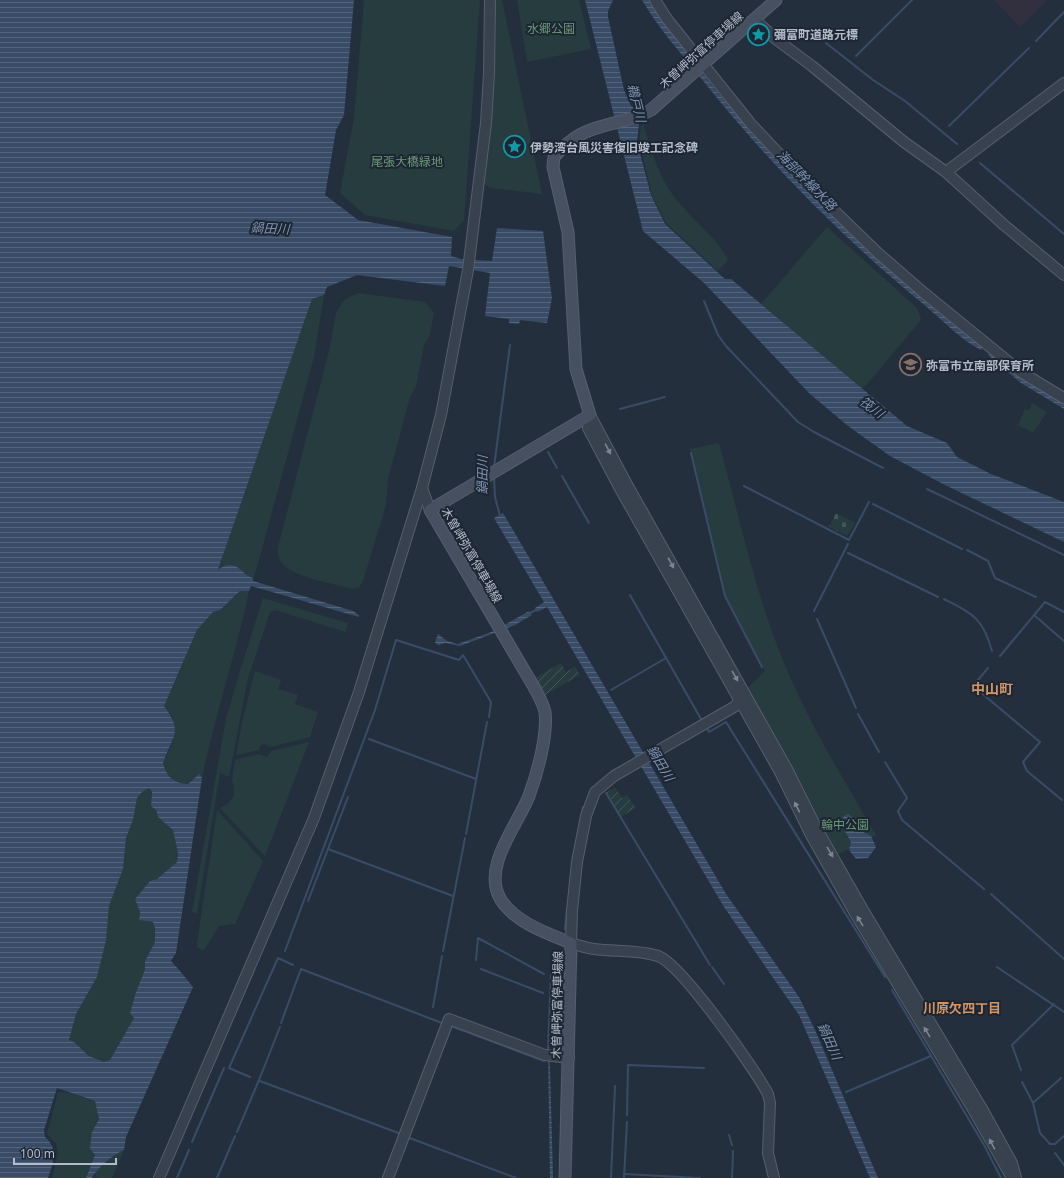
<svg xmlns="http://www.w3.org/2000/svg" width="1064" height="1178" font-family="'Noto Sans','Noto Sans JP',sans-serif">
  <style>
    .medical { fill: #32303f }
    .green { fill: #263c3f }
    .cemetery { fill: url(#cemetery-stones) }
    .garden { fill: url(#garden-furrows) }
    .water { fill: url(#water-rules); fill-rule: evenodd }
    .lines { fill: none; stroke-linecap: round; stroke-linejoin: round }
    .stream { stroke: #394c67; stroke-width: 2 }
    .tertiary-casing { stroke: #565f6c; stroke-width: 12 }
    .secondary-casing { stroke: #565f6c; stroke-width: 13 }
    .tertiary { stroke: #38414e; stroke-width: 10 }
    .secondary { stroke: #465061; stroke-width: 11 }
    .oneway { fill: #7c8592 }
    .labels { text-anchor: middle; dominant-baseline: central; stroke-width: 4; stroke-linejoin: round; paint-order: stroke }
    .park-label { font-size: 12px; fill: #6b9a76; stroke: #1d2633 }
    .poi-label { font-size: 12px; font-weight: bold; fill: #b4bcc9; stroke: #1d2633; text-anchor: start }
    .street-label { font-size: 12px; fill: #b4bcc9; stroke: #1d2633 }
    .water-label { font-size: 13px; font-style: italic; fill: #7c92b1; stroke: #1d2633 }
    .neighbourhood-label { font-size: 13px; font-weight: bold; fill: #d59563; stroke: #1d2633 }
    .quarter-label { font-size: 14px; font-weight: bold; fill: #d59563; stroke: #1d2633 }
  </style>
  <defs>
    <pattern id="cemetery-stones" width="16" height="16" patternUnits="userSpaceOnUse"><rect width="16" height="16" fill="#263c3f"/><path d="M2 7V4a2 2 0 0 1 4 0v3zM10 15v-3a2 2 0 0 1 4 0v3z" fill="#435659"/></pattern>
    <pattern id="garden-furrows" width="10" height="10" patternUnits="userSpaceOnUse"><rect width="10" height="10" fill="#263c3f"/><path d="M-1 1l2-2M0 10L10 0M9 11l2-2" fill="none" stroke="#435659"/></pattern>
    <pattern id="water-rules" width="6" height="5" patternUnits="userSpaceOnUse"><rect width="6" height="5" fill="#394c67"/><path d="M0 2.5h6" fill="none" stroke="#53647b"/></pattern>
  </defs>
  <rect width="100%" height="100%" fill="#242f3e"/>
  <polygon class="medical" points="994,0 1047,0 1020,27"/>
  <g class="green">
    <polygon points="364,0 480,0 464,220 454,231 365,215 340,193 354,118"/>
    <polygon points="493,0 502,0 542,194 490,188 482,182"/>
    <polygon points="517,0 579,0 591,49 527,62"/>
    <path d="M644,125c7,28 18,60 38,81 15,18 36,33 46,54l-10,11 -52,-48 -14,-28 -13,-54 2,-15z"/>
    <polygon points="827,227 917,308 921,320 862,390 761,304"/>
    <path d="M358,293l67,9 3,3 6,8 -4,22 -6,10 -8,41 -6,11 -22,82 -2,26 -23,76 -4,6 -6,2c-16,-4 -57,-12 -68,-23 -6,-5 -8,-12 -7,-19l51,-196 7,-38 8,-13z"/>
    <path d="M324,295l-10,62 -58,214 -3,7c-19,-4 -10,-18 -36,-9l95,-270z"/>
    <polygon points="1032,403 1047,412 1033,433 1018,425 1025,409 1029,410"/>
    <path d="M719,443c20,72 35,146 63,215 25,62 60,119 94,177l-39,20 -41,-81 -48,-86 17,-17 -40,-75 -35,-147z"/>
    <path d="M243,590l6,1c-13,63 -34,124 -47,187l-4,-4 -10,10c-15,-1 -21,-7 -25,-21l10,-21 -1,-26 -8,-10 33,-76 16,-18 7,-2 20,-19z"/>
    <polygon points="263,598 348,623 346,632 275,610 270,612 248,678 229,777 220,773 197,913 192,912 226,719 239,674"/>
    <polygon points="255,671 281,680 278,689 298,695 295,704 318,712 310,737 270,747 265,744 261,745 259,750 236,755 242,722"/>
    <polygon points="309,742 265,856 220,808 228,804 234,796 234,786 232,780 235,760 259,754 267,757 271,751"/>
    <polygon points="149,788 152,792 151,798 158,817 173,830 178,853 177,862 157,879 150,881 135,899 140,912 139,920 153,922 155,928 155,942 145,961 145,968 136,992 130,1013 134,1018 110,1060 104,1062 89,1056 74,1042 69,1041 76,1014 97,977 109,906 123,869 126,838 133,820 137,798 142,792"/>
    <polygon points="217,810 263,861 235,924 219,926 205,949 202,950 197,947 197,943"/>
    <path d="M58,1092l11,1 26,8c6,15 5,17 -3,31l3,23 -9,23h-34l6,-24 -2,-11 -9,-9z"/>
    <polygon points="124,1150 112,1178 97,1178 94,1173 96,1170 118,1152"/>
  </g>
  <polygon class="cemetery" points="836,513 855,523 847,536 829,527"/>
  <g class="garden">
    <polygon points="561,663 566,672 575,667 580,675 545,695 535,678"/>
    <polygon points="615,787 622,798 627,795 636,808 620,817 606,793"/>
  </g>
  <g class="water">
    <path d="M0,0h354l-10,115 -8,15 -11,65 33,25 94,17 -1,19 10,3 31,2 5,-33 46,3 9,67 -5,25 -27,-3 -1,4 -10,-1v-4l-24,-3 5,-43 -41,-7 -4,20 -88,-11 -30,12 -3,8 -12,4 -94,270c3,-1 8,-4 12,-4 10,0 14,11 23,13v3l100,30 6,4v2l-108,-31 -2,5h-9l-20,19 -7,2 -16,18 -33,76c20,26 8,31 -1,57 4,14 10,20 25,21l11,-10 3,4 -26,175 -5,8c8,9 15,17 22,26l-67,150 -2,13c-10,4 -27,18 -32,28h-6l9,-23 -5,-7 2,-16 7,-13 -4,-18 -38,-13 -13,42 1,7c14,12 8,26 3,41h-48zM149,788l3,4 -1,14 5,4 2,7 15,13 5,23 -1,9 -20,17 -7,2 -15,18 5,13 -1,8 14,2 2,6v14l-10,19v8l-9,23 -6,21 4,5 -24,42 -6,2 -15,-6 -15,-14 -5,-2 7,-26 21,-37 9,-37 3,-34 14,-37 3,-31 7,-18 4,-22 5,-6z"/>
    <polygon points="585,0 613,0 608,11 608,17 624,90 631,106 636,110 639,124 637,142 651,195 665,224 725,279 731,279 907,426 947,443 957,457 991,474 1064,502 1064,542 945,485 890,456 848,426 810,394 704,283 643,231"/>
    <path d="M642,0h7c42,62 90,122 143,175 60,61 127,116 191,172l-2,3c-22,-11 -40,-32 -59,-47 -82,-67 -156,-143 -222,-226 -20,-25 -42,-49 -58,-77z"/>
    <polygon points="990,352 1022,378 1064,404 1064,409 1021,383 988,355"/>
    <polygon points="503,513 726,894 799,997 815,1030 878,1178 870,1178 799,1015 724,907 547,607 537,612 535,608 544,602 494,518"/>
    <polygon points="529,611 532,615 515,625 460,646 445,643 439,645 435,643 438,634 447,641 458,644 494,631"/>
    <polygon points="848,814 856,820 863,832 871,836 876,847 868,858 856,859 849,850 851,842 841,824 843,817"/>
    <polygon points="548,1051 550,1067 553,1178 550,1178"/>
  </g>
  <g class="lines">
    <g class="stream">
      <polyline points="1036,41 1064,12"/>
      <polyline points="826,43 873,80 905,101 957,144"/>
      <polyline points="856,56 912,0"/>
      <polyline points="949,126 1029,48"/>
      <polyline points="980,163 1064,234"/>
      <polyline points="704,301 718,335 726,346 798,422 814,432 883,468"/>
      <polyline points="620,409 665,397"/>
      <polyline points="548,452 557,468"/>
      <polyline points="691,453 725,596 762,667"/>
      <polyline points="494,467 510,345"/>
      <polyline points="562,476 589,523"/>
      <polyline points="494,477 495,497 500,516"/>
      <polyline points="744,486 849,540 869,502"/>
      <polyline points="927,489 1064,555"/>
      <polyline points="873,504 962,549"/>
      <polyline points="967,550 988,561 995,578 1036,597"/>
      <polyline points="848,553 938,597"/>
      <polyline points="630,595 701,719"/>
      <path d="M944,599c29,15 39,19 48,52"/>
      <polyline points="814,611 848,544"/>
      <polyline points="528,614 538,609"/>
      <polyline points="1034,615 1064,641"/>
      <polyline points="817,619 856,708"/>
      <polyline points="1000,656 1045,602 1064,612"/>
      <polyline points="988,668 973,686 1040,742 1023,762 1027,771 1062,800"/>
      <polyline points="611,690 666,658"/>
      <polyline points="858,714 879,752"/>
      <polyline points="708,729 709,732 726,722 885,977"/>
      <polyline points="369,739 476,779"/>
      <polyline points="885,762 907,798 898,811 902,820 984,889"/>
      <polyline points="606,793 710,965"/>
      <polyline points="581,816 583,807"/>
      <polyline points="466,834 487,722"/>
      <polyline points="328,849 453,896"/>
      <polyline points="991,894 1064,959"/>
      <polyline points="308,901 348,797"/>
      <polyline points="565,929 567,909"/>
      <polyline points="285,951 375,710 396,640 459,660 463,655 491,702 489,717"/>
      <polyline points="443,951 465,838"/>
      <polyline points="476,960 478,938 544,974"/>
      <polyline points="712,967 724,984"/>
      <polyline points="997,967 1064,1012"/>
      <polyline points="481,969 543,993"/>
      <polyline points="892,990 984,1145 1001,1178"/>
      <polyline points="433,1007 442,956"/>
      <polyline points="281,1023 301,969 442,1023"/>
      <polyline points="451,1026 544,1061"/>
      <polyline points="548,1051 551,973"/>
      <polyline points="1021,1070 1012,1045 1054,1004"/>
      <polyline points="250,1077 229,1068 278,958 293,965"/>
      <polyline points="260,1081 401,1134"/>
      <polyline points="1022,1082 1033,1103 1040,1133 1050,1144 1055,1144 1064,1136"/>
      <polyline points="846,1092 931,1056"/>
      <polyline points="1033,1103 1061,1078"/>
      <polyline points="627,1115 628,1065 704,1068"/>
      <polyline points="237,1132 259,1080 280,1027"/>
      <polyline points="729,1135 732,1145"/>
      <polyline points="407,1137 516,1178"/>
      <polyline points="192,1142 224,1068"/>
      <polyline points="1055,1153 1064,1165"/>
      <polyline points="624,1174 700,1178"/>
      <polyline points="177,1178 189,1150"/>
      <polyline points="217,1178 235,1136"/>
      <polyline points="611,1178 615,1086"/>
      <polyline points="624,1178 627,1122"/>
      <polyline points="732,1178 733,1151"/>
    </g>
    <defs>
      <g id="tertiary">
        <polyline points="655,0 667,19 751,124 814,191 878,253 924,293 1021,372 1064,398"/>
        <polyline points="754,19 777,40 812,66 904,142 946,172 1004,225 1064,275"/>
        <polyline points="946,172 1064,83"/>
        <polyline points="590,415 588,428 618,485 780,772 811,835 856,915 974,1111 1012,1178"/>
        <polyline points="590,415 629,488 787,769 818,831 863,910 981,1107 1012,1163 1016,1178"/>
        <polyline points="422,488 430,510"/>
        <path d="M745,696l-11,11 -120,69 -19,16 -9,24 -9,46 -5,49 -1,32c7,2 15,5 23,6 21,3 43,0 64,7 23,8 97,113 110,138l2,9 -2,50 6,25"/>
        <polyline points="159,1178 314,818 359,692 422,488 441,415 468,270 486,123 489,74 490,0"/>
        <polyline points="388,1178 449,1019 545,1055 569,1058"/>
      </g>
      <path id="secondary" d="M565,1178l6,-235c-24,-10 -55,-20 -70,-43 -20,-32 16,-74 28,-104 8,-22 19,-61 16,-84 -2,-9 -7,-17 -11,-25l-104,-177 160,-95 -14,-46 -8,-137 -15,-65 1,-10c5,-6 11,-12 18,-17 22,-17 55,-16 79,-30l125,-110"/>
    </defs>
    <use href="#tertiary" class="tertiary-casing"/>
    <use href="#secondary" class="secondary-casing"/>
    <use href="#tertiary" class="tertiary"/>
    <use href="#secondary" class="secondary"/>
  </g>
  <defs><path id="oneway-solid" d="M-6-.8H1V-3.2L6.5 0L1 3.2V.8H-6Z"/></defs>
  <g class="oneway">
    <use href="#oneway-solid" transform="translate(608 449) rotate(62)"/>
    <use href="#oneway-solid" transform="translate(671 563) rotate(61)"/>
    <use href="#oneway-solid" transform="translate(735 676) rotate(60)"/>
    <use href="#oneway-solid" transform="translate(797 807) rotate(-116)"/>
    <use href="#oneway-solid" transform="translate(830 852) rotate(60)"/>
    <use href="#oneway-solid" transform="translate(860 921) rotate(-121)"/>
    <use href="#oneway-solid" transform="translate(927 1032) rotate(-121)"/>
    <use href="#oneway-solid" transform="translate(992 1144) rotate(-118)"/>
  </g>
  <defs>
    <symbol id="sight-ring" viewBox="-11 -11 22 22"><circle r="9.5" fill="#1d2633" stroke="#0f9aa8" stroke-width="1.5"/><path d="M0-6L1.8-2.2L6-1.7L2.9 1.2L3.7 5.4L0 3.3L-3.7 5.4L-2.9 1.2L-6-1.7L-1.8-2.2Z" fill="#0f9aa8"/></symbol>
    <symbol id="school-ring" viewBox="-11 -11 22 22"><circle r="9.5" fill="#1d2633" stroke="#8d6e63" stroke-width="1.5"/><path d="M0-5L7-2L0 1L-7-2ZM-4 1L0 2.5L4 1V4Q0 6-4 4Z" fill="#8d6e63"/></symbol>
  </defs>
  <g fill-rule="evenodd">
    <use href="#sight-ring" x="746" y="22" width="25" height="25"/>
    <use href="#sight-ring" x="502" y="134" width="25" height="25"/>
    <use href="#school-ring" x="898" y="352" width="25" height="25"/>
  </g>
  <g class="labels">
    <g class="park-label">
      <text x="551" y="28">水郷公園</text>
      <text x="407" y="161">尾張大橋緑地</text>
      <text x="845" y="824">輪中公園</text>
    </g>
    <g class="poi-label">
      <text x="774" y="34">彌富町道路元標</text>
      <text x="530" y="147">伊勢湾台風災害復旧竣工記念碑</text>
      <text x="926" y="365">弥富市立南部保育所</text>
    </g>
    <g class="street-label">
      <text transform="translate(701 50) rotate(-42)">木曽岬弥富停車場線</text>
      <text transform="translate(472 555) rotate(60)">木曽岬弥富停車場線</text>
      <text transform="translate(557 1005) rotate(-89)">木曽岬弥富停車場線</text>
    </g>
    <g class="water-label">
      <text transform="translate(637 103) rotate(76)">鵜戸川</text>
      <text transform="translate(807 180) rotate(46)">海部幹線水路</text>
      <text transform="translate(270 228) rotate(3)">鍋田川</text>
      <text transform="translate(872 407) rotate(37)">筏川</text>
      <text transform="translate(482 475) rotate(-89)">鍋田川</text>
      <text transform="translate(661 763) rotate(59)">鍋田川</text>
      <text transform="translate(830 1041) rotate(66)">鍋田川</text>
    </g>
    <g class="neighbourhood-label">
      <text x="962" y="1008">川原欠四丁目</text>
    </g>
    <g class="quarter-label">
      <text x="992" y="688">中山町</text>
    </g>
  </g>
  <path d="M14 1158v6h102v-6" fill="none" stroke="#b4bcc9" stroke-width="2"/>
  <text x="20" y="1158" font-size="12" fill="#b4bcc9" stroke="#1d2633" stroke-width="3" paint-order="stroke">100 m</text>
</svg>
